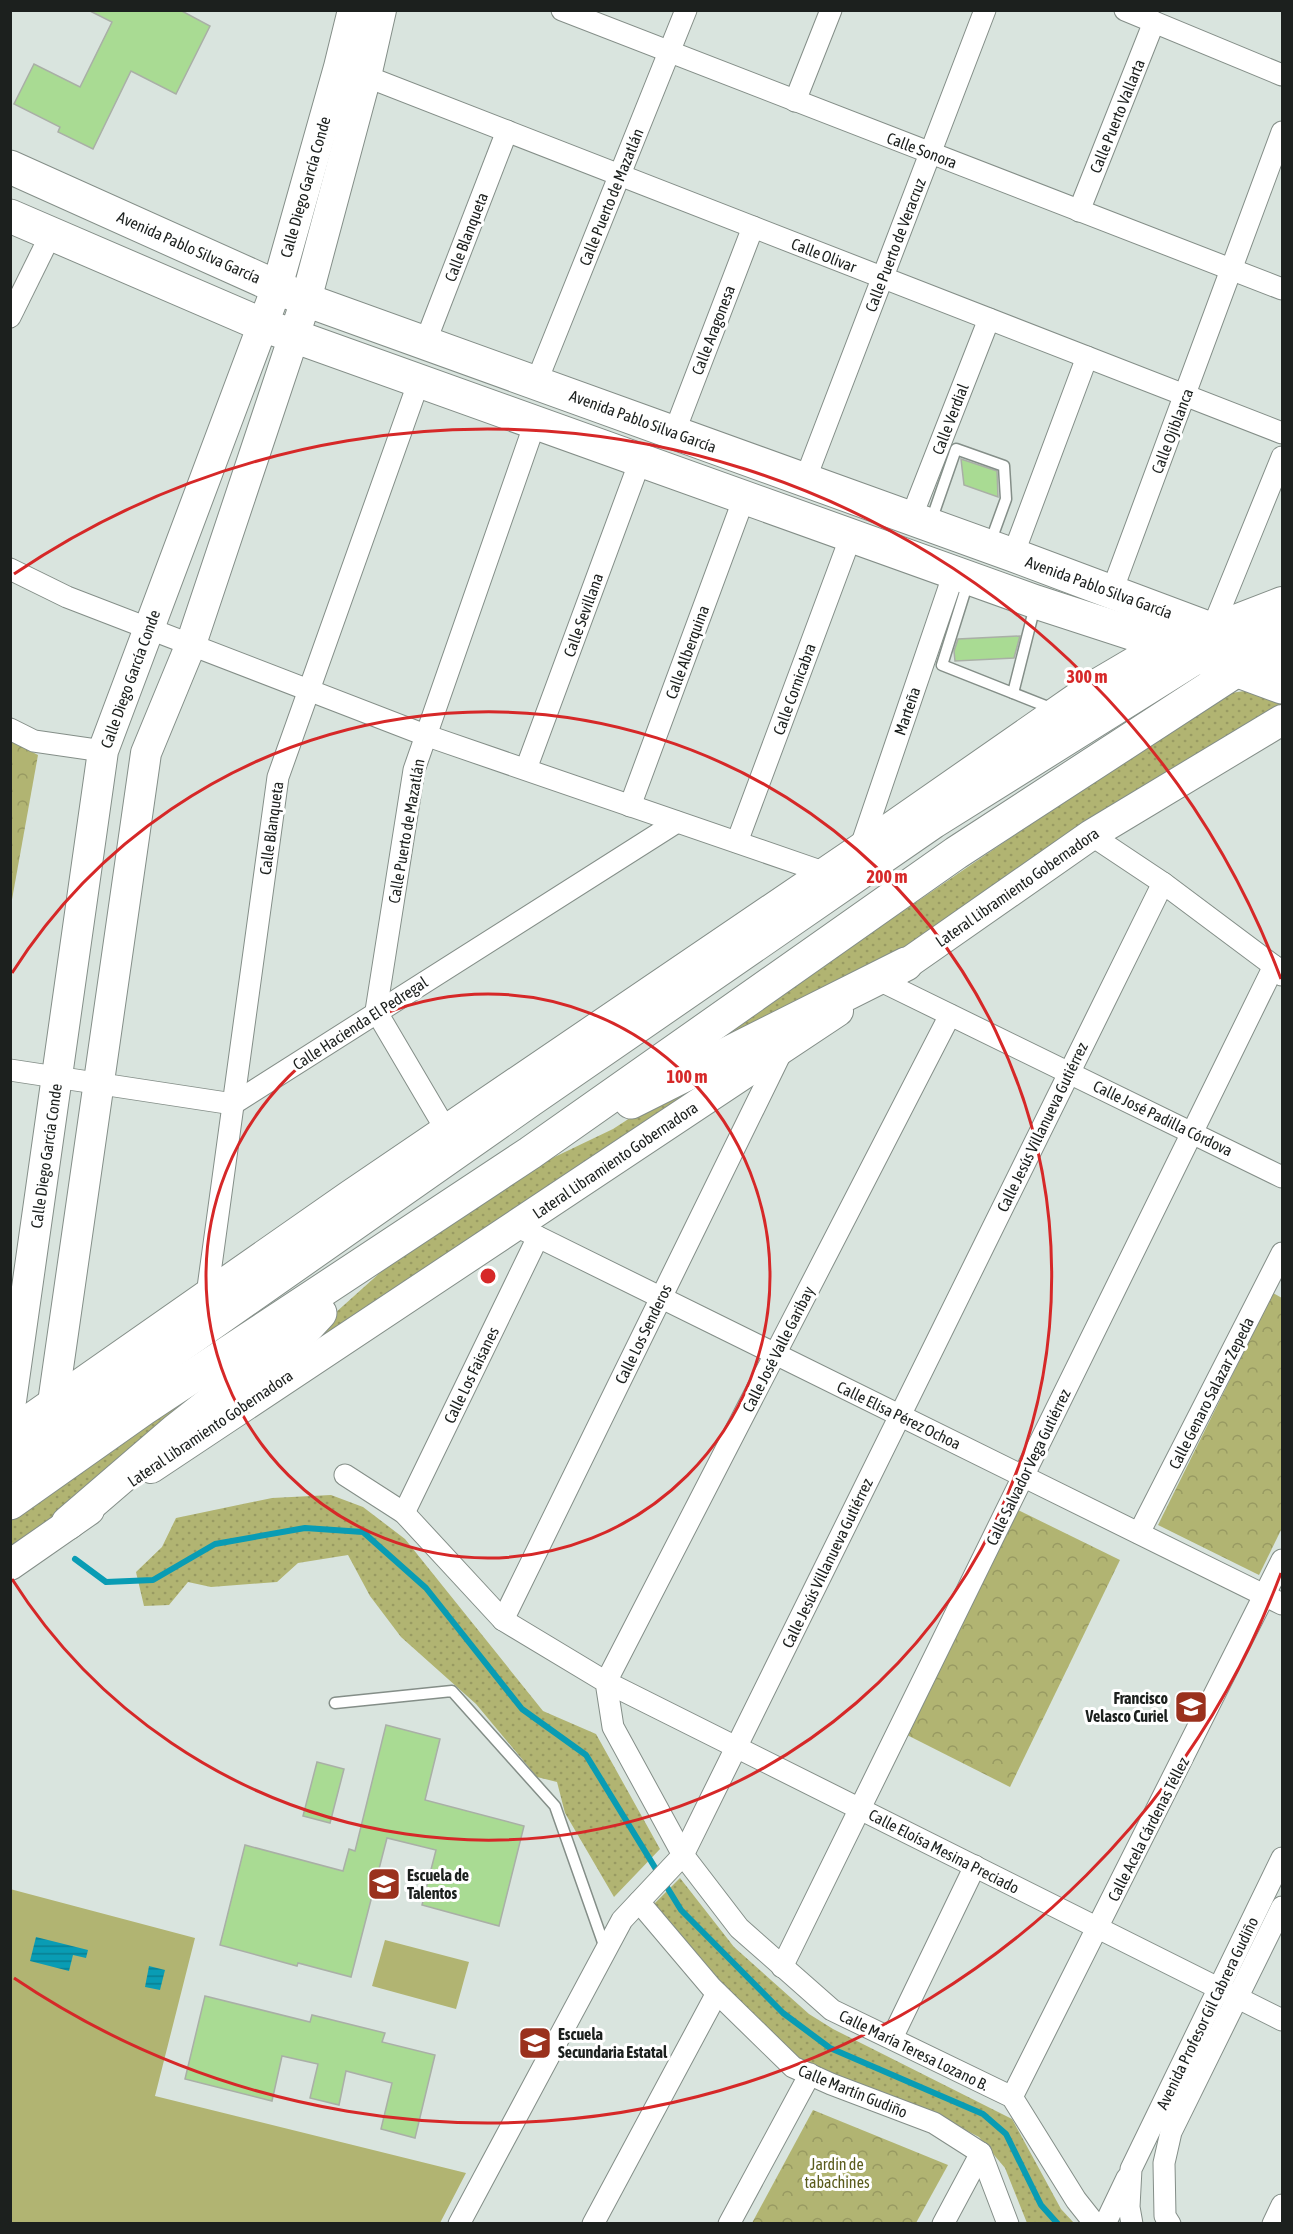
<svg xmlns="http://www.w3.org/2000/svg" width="1293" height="2234" font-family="'Asap Condensed',sans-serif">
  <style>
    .grass { fill: url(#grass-dots) }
    .park { fill: url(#park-crowns) }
    .pitch { fill: #b1b472 }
    .water { fill: url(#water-rules) }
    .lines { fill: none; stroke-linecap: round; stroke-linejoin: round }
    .stream { stroke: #099cb4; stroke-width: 6 }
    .building { fill: #a9db93; stroke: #a9afa6; stroke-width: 1.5 }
    .lane-casing { stroke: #848e88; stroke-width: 13 }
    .street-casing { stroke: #848e88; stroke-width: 23 }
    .secondary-casing { stroke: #848e88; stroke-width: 32 }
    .primary-casing { stroke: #848e88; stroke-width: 35 }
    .highway-casing { stroke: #848e88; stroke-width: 35 }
    .lane { stroke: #fff; stroke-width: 10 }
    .street { stroke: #fff; stroke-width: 21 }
    .secondary { stroke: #fff; stroke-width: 30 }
    .primary { stroke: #fff; stroke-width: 33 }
    .highway { stroke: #fff; stroke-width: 33 }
    .ring { fill: none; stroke: #d62828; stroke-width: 3 }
    .labels { text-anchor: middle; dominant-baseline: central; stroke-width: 6; stroke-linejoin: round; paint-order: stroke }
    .street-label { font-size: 16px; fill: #1c201e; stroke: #fff }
    .poi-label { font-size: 16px; font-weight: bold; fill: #1c201e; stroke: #fff; text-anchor: start }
    .park-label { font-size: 16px; fill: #5a5b1c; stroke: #fff }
    .centre { fill: #d62828; stroke: #fff; stroke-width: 3 }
    .ring-label { font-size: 18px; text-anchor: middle; font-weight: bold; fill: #d62828; stroke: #fff; stroke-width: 6; stroke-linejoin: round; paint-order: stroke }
  </style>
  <defs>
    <pattern id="grass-dots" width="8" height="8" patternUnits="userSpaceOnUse" patternTransform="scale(1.5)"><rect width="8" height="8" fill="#b1b472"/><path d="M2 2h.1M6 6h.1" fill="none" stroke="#989a62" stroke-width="1.8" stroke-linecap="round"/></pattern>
    <pattern id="park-crowns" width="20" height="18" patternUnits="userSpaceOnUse" patternTransform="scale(1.5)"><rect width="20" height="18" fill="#b1b472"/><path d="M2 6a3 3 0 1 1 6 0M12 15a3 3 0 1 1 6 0" fill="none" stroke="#989a62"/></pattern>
    <pattern id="water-rules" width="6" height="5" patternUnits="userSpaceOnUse" patternTransform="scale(1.5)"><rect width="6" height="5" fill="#099cb4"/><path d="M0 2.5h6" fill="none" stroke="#097f92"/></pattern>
  </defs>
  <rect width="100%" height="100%" fill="#d9e4de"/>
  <g class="grass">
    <polygon points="1251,690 1282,696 1282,706 897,958 695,1053 1207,704 1231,693"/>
    <polygon points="701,1072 708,1083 247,1392 421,1236 519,1174 613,1129"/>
    <polygon points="224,1372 74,1505 11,1550 10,1521"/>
    <polygon points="331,1495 363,1507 405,1539 543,1711 596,1734 660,1849 614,1897 565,1813 557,1782 537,1777 476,1704 401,1637 370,1596 348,1555 298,1563 277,1582 211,1587 188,1582 169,1605 144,1606 136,1572 162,1547 176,1518 272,1498"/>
    <polygon points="680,1878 734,1947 809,2014 833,2029 1012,2119 1061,2209 1074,2223 1027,2223 1005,2168 979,2137 936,2115 801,2061 717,1982 651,1907"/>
  </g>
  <g class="park">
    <polygon points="11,741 38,755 11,905"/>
    <polygon points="1273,1293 1282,1298 1282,1528 1259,1575 1158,1525"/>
    <polygon points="1016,1509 1120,1560 1010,1787 907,1735"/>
    <polygon points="813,2110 948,2165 916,2223 752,2223"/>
  </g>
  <g class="pitch">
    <polygon points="10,1889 195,1938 155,2096 466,2173 440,2223 11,2223"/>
    <polygon points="385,1940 469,1962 456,2009 372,1986"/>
  </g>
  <g class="water">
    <polygon points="36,1937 88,1950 86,1958 73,1955 69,1971 30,1961"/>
    <polygon points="149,1966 165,1970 160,1990 145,1987"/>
  </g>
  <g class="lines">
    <polyline class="stream" points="75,1559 106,1582 153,1580 215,1544 305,1528 363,1532 426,1588 522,1709 586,1755 681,1910 783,2013 830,2048 983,2114 1006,2134 1041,2205 1058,2224"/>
  </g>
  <g class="building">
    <polygon points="88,10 180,10 210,26 176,94 131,71 93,149 58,132 60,127 14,104 34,64 80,87 112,22"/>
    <polygon points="961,459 997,471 998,497 964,485"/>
    <polygon points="1020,636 1014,658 955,661 954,651 958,639"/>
    <polygon points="386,1725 440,1739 425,1800 524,1826 499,1926 422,1905 436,1850 387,1838 351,1977 298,1963 297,1966 220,1945 245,1845 343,1871 349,1849 355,1851"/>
    <polygon points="317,1762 344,1769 330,1823 303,1816"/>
    <polygon points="205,1996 310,2022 312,2015 385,2033 382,2042 435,2055 415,2138 381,2129 392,2083 346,2071 339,2105 310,2098 318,2064 282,2056 272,2101 185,2079"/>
  </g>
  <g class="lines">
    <defs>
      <g id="lane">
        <polyline points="931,521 956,449 1004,466 1006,499 990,543"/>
        <polyline points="968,582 942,665 1053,709"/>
        <polyline points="1013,693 1035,606"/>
        <polyline points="335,1703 452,1691 555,1806 605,1948"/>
      </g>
      <g id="street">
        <polyline points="562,10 1282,289"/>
        <polyline points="1125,10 1282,75"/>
        <polyline points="355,72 1282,433"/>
        <polyline points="795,101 831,10"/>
        <polyline points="1079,211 1154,22"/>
        <polyline points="10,317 51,234"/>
        <polyline points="425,343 507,131"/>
        <polyline points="536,383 686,10"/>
        <polyline points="674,433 753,227"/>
        <polyline points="805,480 985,10"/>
        <polyline points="911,518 989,319"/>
        <polyline points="1013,555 1087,357"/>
        <polyline points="10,569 67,597 425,735 826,873"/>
        <polyline points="1112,591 1282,132"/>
        <polyline points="1212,629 1282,457"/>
        <polyline points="10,729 34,741 103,751"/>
        <polyline points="526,769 640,461"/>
        <polyline points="630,806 744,498"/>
        <polyline points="1091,835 1163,883 1274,966 1282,975"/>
        <polyline points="737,842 851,536"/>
        <polyline points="860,849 954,573"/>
        <polyline points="881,981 1282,1177"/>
        <polyline points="950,1015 606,1682 1282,2020"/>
        <polyline points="10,1070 233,1104 677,822"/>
        <polyline points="452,1140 376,1011 414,770 535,423"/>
        <polyline points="516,1226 1282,1604"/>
        <polyline points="207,1295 278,777 419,381"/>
        <polyline points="345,1475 404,1513 503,1620 606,1682 613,1727 683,1855 739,1928 832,2010 1012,2097 1076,2200 1095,2224"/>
        <polyline points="404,1513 538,1237"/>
        <polyline points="1139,1533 1282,1253"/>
        <polyline points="503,1620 783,1049"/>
        <polyline points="639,1902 711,1987 793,2067 831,2084 934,2123 981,2153 1008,2224"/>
        <polyline points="782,1967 1274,966"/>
        <polyline points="892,2038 975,1866"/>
        <polyline points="1012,2097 1282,1560"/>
        <polyline points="459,2224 622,1920 683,1855 1163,883"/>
        <polyline points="593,2224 717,1993"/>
        <polyline points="729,2224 810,2074"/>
        <polyline points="943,2224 981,2153"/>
        <polyline points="1105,2224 1127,2178"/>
        <polyline points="1132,2224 1129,2207 1131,2169 1282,1858"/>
        <polyline points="1170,2224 1165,2216 1164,2163 1171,2132 1282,1907"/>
        <polyline points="1273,2224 1282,2205"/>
      </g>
      <g id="secondary">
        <polyline points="885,979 1091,835 1282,720"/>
        <polyline points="53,1403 146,753 191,644 306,300 366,76 381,10"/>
        <polyline points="10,1408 103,751 277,287 339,67 353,10"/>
        <polyline points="10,1433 349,1196 860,849 1097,684 1165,644 1212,629 1282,602"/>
        <polyline points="151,1468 838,1011"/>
        <polyline points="10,1565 89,1510"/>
      </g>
      <g id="primary">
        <polyline points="10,167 306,300 1013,555 1261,648"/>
        <polyline points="10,216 263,325 1036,602 1165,644 1282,687"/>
      </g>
      <g id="highway">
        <polyline points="631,1102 906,964"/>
        <polyline points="10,1465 529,1101 933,822 1198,656 1282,628"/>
        <polyline points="10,1503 143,1409 530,1153 956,853 1237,670 1282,657"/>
        <polyline points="68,1523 175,1431 307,1327 320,1313"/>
      </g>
    </defs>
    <use href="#lane" class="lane-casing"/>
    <use href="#street" class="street-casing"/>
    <use href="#secondary" class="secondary-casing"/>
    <use href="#primary" class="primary-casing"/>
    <use href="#highway" class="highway-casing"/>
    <use href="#lane" class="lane"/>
    <use href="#street" class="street"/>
    <use href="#secondary" class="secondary"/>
    <use href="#primary" class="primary"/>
    <use href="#highway" class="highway"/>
  </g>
  <g class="ring">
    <circle cx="488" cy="1276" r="282"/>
    <path d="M12 973A564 564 0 1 1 12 1579"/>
    <path d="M1281 1573A847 847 0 0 1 14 1978M14 574A847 847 0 0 1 1281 979"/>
  </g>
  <defs>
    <symbol id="school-square" viewBox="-11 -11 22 22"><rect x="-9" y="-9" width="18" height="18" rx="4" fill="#9a311d" stroke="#fff"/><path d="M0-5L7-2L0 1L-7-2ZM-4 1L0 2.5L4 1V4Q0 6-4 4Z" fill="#fff"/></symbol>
  </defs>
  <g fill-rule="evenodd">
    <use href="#school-square" x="1172" y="1688" width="38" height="38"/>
    <use href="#school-square" x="365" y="1865" width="38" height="38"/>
    <use href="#school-square" x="516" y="2024" width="38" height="38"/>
  </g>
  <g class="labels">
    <g class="street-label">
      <text transform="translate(1117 116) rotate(-68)">Calle Puerto Vallarta</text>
      <text transform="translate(922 150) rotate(21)">Calle Sonora</text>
      <text transform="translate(305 187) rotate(-74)">Calle Diego García Conde</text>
      <text transform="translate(611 197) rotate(-68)">Calle Puerto de Mazatlán</text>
      <text transform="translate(466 237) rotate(-69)">Calle Blanqueta</text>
      <text transform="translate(895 245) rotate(-69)">Calle Puerto de Veracruz</text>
      <text transform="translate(189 247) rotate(24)">Avenida Pablo Silva García</text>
      <text transform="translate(824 255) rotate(21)">Calle Olivar</text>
      <text transform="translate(713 330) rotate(-69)">Calle Aragonesa</text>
      <text transform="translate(950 419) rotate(-69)">Calle Verdial</text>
      <text transform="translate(643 421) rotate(20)">Avenida Pablo Silva García</text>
      <text transform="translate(1172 431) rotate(-69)">Calle Ojiblanca</text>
      <text transform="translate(1099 587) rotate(20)">Avenida Pablo Silva García</text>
      <text transform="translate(583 615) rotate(-70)">Calle Sevillana</text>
      <text transform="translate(687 652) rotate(-70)">Calle Alberquina</text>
      <text transform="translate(130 679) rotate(-70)">Calle Diego García Conde</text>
      <text transform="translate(794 689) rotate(-70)">Calle Cornicabra</text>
      <text transform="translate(907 711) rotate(-71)">Marteña</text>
      <text transform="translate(271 828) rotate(-82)">Calle Blanqueta</text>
      <text transform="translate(406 831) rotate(-80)">Calle Puerto de Mazatlán</text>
      <text transform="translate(1017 887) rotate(-35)">Lateral Libramiento Gobernadora</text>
      <text transform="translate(360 1023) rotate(-33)">Calle Hacienda El Pedregal</text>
      <text transform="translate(1163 1118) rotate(26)">Calle José Padilla Córdova</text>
      <text transform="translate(1042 1127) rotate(-64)">Calle Jesús Villanueva Gutiérrez</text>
      <text transform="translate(46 1156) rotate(-82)">Calle Diego García Conde</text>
      <text transform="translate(615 1160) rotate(-34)">Lateral Libramiento Gobernadora</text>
      <text transform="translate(643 1334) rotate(-64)">Calle Los Senderos</text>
      <text transform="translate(778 1349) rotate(-63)">Calle José Valle Garibay</text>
      <text transform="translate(471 1375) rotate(-64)">Calle Los Faisanes</text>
      <text transform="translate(1211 1393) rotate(-63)">Calle Genaro Salazar Zepeda</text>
      <text transform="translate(899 1415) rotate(26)">Calle Elisa Pérez Ochoa</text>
      <text transform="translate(210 1428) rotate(-34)">Lateral Libramiento Gobernadora</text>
      <text transform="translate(1028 1467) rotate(-64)">Calle Salvador Vega Gutiérrez</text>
      <text transform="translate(827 1563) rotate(-64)">Calle Jesús Villanueva Gutiérrez</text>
      <text transform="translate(1148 1829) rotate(-63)">Calle Acela Cárdenas Téllez</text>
      <text transform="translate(944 1851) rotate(27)">Calle Eloísa Mesina Preciado</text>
      <text transform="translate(1207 2013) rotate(-64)">Avenida Profesor Gil Cabrera Gudiño</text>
      <text transform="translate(914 2050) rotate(26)">Calle María Teresa Lozano B.</text>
      <text transform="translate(853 2091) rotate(22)">Calle Martín Gudiño</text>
    </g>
    <g class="poi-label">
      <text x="1168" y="1698" text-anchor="end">Francisco<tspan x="1168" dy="18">Velasco Curiel</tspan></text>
      <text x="407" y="1875">Escuela de<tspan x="407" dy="18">Talentos</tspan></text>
      <text x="558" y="2034">Escuela<tspan x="558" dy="18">Secundaria Estatal</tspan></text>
    </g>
    <g class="park-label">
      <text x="837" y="2164">Jardin de<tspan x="837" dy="18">tabachines</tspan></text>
    </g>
  </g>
  <circle cx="488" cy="1276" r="9" class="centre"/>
  <g class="ring-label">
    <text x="1087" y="683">300 m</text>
    <text x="887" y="883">200 m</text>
    <text x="687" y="1083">100 m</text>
  </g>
  <rect width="1293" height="2234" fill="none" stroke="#1c201e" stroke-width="24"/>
</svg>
